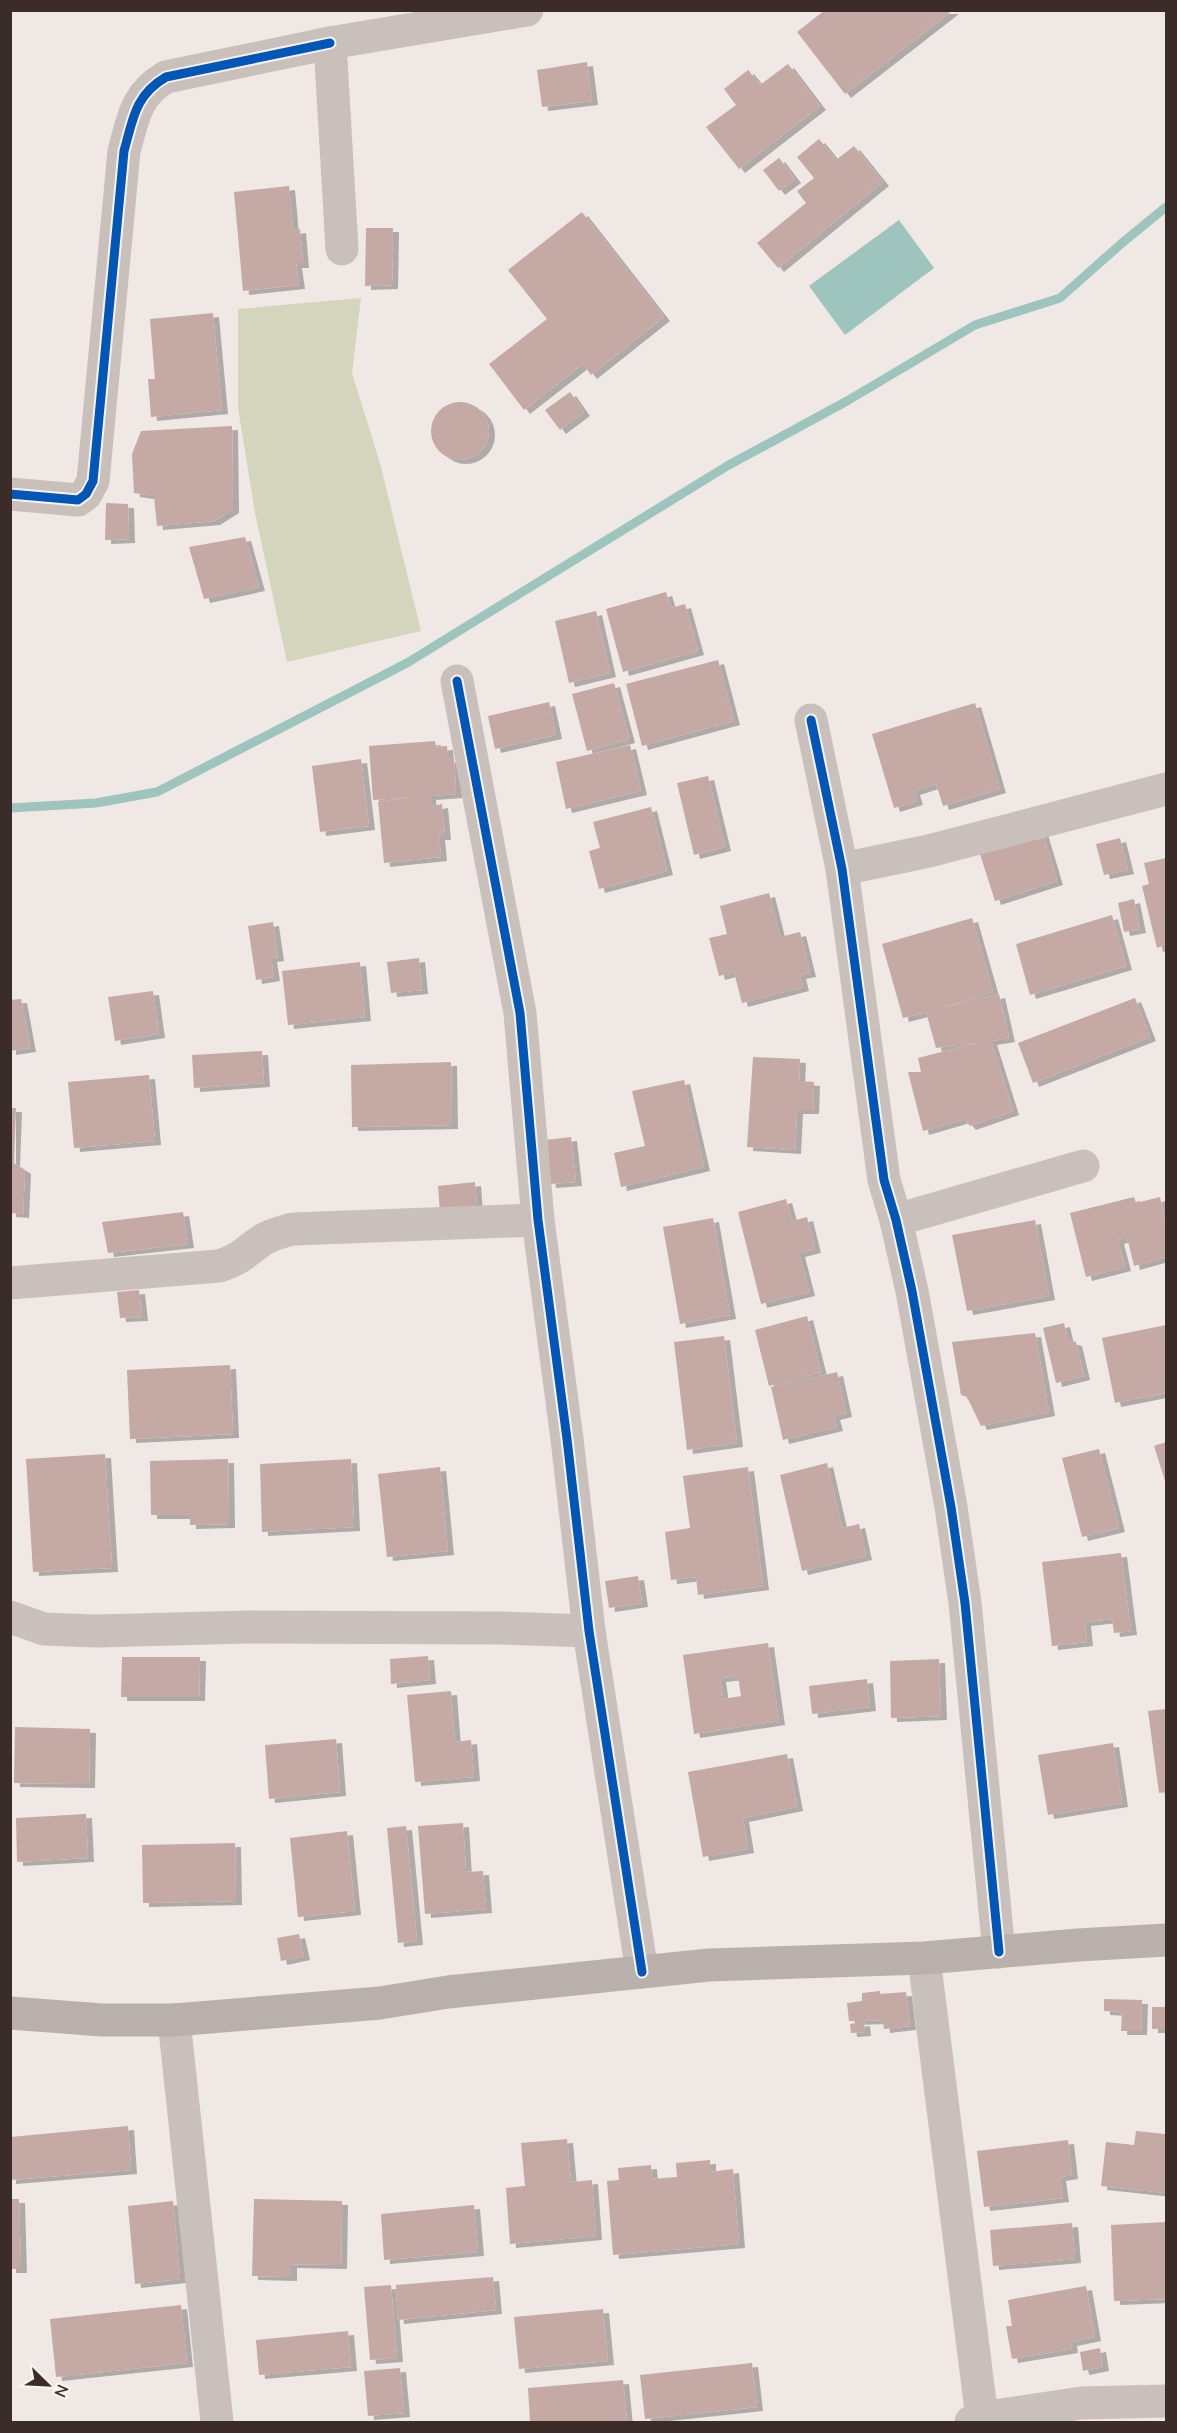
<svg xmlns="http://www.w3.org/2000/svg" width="1177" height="2433" font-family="'Nunito Sans',sans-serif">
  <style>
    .green { fill: #d4d5bd }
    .water { fill: #9ec4be }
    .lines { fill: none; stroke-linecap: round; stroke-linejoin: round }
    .stream { stroke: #9ec4be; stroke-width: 9 }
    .building { fill: #c4a9a4; fill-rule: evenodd; filter: url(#shadow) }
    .street { stroke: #c9c0bc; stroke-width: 33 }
    .secondary { stroke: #b9b0ac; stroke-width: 33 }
    .cycleway-casing { stroke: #fbf2ec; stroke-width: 13 }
    .cycleway { stroke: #0057b8; stroke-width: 9 }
  </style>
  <defs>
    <filter id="shadow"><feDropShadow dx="6" dy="4" stdDeviation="0" flood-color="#0004"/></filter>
  </defs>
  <rect width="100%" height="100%" fill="#efe8e4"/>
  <polygon class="green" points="361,298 352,373 380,463 421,631 287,662 255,513 238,408 238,309"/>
  <polygon class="water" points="899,220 934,268 845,335 809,286"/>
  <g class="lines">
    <polyline class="stream" points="10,808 96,803 157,792 407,663 727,466 847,401 975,325 1060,298 1122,243 1166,207"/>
  </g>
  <g class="building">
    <polygon points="825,10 953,10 845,94 797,32"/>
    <polygon points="587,62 592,101 542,107 537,70"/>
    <polygon points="788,64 820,106 739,169 706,127 736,105 724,89 748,70 760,85"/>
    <polygon points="819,139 836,160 854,146 883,182 778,268 757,243 806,203 797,191 814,178 797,157"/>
    <polygon points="779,158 795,179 779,191 763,170"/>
    <polygon points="289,186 293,230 300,229 303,264 296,264 299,285 243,291 234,192"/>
    <polygon points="582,212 664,317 591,375 583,364 524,410 489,364 547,319 508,270"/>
    <polygon points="366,228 393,228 392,285 365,286"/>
    <polygon points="213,313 222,410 151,417 148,379 155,379 150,319"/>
    <polygon points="570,392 584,412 560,430 545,410"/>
    <circle cx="460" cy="431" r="29"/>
    <polygon points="232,426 233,509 214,521 157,526 154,496 134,493 132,454 141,431"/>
    <polygon points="106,503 128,504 129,539 105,540"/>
    <polygon points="245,537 259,587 204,599 189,547"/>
    <polygon points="666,592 671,608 685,604 698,651 623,672 606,609"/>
    <polygon points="596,611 610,673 569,683 555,621"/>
    <polygon points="718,660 734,721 642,746 626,684"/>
    <polygon points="614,683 629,739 587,751 572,694"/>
    <polygon points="549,702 556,735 495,749 488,716"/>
    <polygon points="975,703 1000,789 943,806 936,784 914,791 917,801 894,808 872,734"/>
    <polygon points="435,741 436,747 447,746 448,759 454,758 456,794 430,796 431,806 442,804 445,836 439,836 441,857 384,863 378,802 414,797 373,800 369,746"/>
    <polygon points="630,745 641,791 566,809 556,762"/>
    <polygon points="361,759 369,826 320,832 312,766"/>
    <polygon points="708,776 725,847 694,855 677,783"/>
    <polygon points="651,807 667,871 599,889 589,851 600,848 593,822"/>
    <polygon points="1042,831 1057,881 995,901 979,851"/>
    <polygon points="1120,838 1128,870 1104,875 1096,844"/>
    <polygon points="1166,858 1166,945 1157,948 1142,886 1149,884 1144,863"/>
    <polygon points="769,893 780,937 800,932 810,973 800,975 803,987 742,1003 734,972 719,976 709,938 727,934 720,906"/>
    <polygon points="1134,899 1140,929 1124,932 1118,903"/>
    <polygon points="1112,915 1126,966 1030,995 1016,944"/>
    <polygon points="972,918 993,992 937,1009 999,994 1009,1038 991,1041 1013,1111 970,1126 964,1119 923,1131 908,1072 921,1072 918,1058 980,1042 936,1048 926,1012 903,1018 882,944"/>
    <polygon points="273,922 278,957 271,958 274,977 256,980 248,926"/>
    <polygon points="419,958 422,990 391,993 387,962"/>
    <polygon points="360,962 365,1017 288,1025 282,971"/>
    <polygon points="153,991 159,1034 115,1041 108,997"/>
    <polygon points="1135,998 1150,1037 1033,1083 1018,1043"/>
    <polygon points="21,999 30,1048 10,1051 10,1000"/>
    <polygon points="262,1051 264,1083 194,1088 192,1055"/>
    <polygon points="753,1057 800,1059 799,1081 814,1082 813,1110 797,1110 795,1150 747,1147"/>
    <polygon points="451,1062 452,1125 352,1127 351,1065"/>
    <polygon points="149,1075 155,1141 74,1148 68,1082"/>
    <polygon points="684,1080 704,1167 621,1187 614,1153 645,1146 632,1091"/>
    <polygon points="10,1108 16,1108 14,1163 25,1170 23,1214 10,1213"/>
    <polygon points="571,1137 576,1182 550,1184 546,1140"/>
    <polygon points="475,1182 477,1208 440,1212 438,1186"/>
    <polygon points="1134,1197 1136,1203 1160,1197 1166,1225 1166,1257 1134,1266 1127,1237 1118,1240 1125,1267 1086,1277 1070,1213"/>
    <polygon points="786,1199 792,1221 807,1217 815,1249 799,1253 809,1292 761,1304 738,1212"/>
    <polygon points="183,1212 188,1244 108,1253 102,1222"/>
    <polygon points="713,1218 730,1315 680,1324 663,1227"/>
    <polygon points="1035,1220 1049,1296 967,1311 952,1235"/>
    <polygon points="139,1290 142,1317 120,1318 117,1292"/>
    <polygon points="807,1316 821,1372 769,1386 755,1330"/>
    <polygon points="1064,1323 1068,1340 1076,1342 1084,1376 1056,1383 1043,1328"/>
    <polygon points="1166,1325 1166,1393 1115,1403 1102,1338"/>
    <polygon points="1035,1333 1049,1412 981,1426 967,1397 961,1395 952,1342"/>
    <polygon points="724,1336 737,1443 687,1450 674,1342"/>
    <polygon points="230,1365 233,1434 130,1439 127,1370"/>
    <polygon points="837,1372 846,1413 834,1416 837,1427 783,1440 771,1387"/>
    <polygon points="1166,1442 1166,1484 1154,1446"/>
    <polygon points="1099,1449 1119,1528 1082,1537 1062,1458"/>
    <polygon points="105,1454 112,1568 33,1572 26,1459"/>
    <polygon points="228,1459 229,1524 190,1525 190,1515 151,1515 150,1461"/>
    <polygon points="351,1459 354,1527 262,1532 260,1464"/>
    <polygon points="827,1463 842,1528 859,1524 866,1556 802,1571 780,1475"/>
    <polygon points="440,1467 448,1551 387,1557 378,1474"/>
    <polygon points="748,1467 763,1586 698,1595 696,1577 671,1580 665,1532 690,1528 683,1476"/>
    <polygon points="1121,1553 1131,1631 1114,1633 1112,1619 1085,1622 1087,1642 1052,1646 1042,1562"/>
    <polygon points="638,1576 642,1603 609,1608 605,1581"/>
    <path d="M768,1643l11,78 -85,13 -11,-79zM738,1676l3,20 -18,3 -3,-21z"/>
    <polygon points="428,1656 430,1680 391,1684 390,1659"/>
    <polygon points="122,1657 200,1657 199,1697 121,1697"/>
    <polygon points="939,1659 941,1716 891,1718 890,1661"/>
    <polygon points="867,1679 870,1707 812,1714 809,1686"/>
    <polygon points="451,1691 455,1742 471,1740 474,1777 415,1782 407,1695"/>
    <polygon points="1166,1709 1166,1792 1159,1793 1148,1711"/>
    <polygon points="15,1727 90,1729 89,1784 14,1783"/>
    <polygon points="336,1739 340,1792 269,1799 265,1745"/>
    <polygon points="1113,1743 1122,1803 1048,1815 1038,1755"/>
    <polygon points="787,1754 797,1807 743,1818 748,1849 703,1857 688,1772"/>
    <polygon points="86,1814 88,1858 17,1862 16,1818"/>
    <polygon points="463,1823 466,1872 483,1871 486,1909 425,1914 418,1826"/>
    <polygon points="406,1826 417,1941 398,1943 387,1828"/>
    <polygon points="347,1831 355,1911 298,1917 290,1838"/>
    <polygon points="235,1843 236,1901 143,1903 142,1845"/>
    <polygon points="299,1934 304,1956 281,1961 277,1938"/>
    <polygon points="880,1991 880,1994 906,1992 910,2026 884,2029 883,2020 849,2021 847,2003 862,2001 862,1993"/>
    <polygon points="1104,1999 1142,2000 1141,2031 1121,2031 1122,2012 1104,2011"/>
    <rect x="1152" y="2007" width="14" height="22"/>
    <polygon points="864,2022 865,2032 851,2033 850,2024"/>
    <polygon points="128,2126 131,2170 10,2180 10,2137"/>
    <polygon points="1136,2131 1165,2134 1166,2193 1101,2186 1106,2142 1134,2145"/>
    <polygon points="567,2139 571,2182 592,2180 596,2236 510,2244 506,2188 525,2186 521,2143"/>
    <polygon points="1068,2140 1072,2175 1060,2177 1063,2198 984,2207 977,2151"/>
    <polygon points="710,2160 710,2172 733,2169 739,2244 613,2255 607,2181 619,2180 618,2168 651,2165 652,2179 677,2177 676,2163"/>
    <polygon points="10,2199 19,2199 21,2269 10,2269"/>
    <polygon points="254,2199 342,2201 341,2265 291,2264 291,2277 252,2276"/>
    <polygon points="173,2201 180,2279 135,2284 128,2206"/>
    <polygon points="474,2205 478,2252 384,2260 381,2214"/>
    <polygon points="1166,2222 1166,2299 1114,2301 1111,2225"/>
    <polygon points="1072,2223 1075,2259 993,2266 990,2230"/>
    <polygon points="493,2277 496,2310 398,2320 396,2285"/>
    <polygon points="391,2285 397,2358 370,2360 364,2287"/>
    <polygon points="1086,2286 1095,2337 1071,2342 1072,2349 1012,2359 1006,2326 1012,2326 1008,2300"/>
    <polygon points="181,2305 187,2363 56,2377 50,2319"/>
    <polygon points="603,2309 608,2361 519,2369 514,2317"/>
    <polygon points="348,2331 351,2367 259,2375 256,2340"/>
    <polygon points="1100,2348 1103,2367 1083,2371 1080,2352"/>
    <polygon points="752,2363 757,2407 645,2419 640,2375"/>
    <polygon points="400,2368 404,2413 368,2416 364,2371"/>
    <polygon points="623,2380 627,2422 530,2422 528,2388"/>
  </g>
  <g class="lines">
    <g class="street">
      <polyline points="342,249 330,43 527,10"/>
      <path d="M10,494l68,6 8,-6 7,-13 31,-330c9,-32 11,-56 42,-74l164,-34"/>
      <polyline points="457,681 520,1013 538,1220 567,1439 589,1631 642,1972"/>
      <polyline points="811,720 842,869 884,1180 896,1220 912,1291 951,1507 965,1603 999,1952"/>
      <polyline points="842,869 929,851 1166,789"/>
      <polyline points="896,1220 1083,1166"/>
      <path d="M10,1283l209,-17c22,-7 25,-13 42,-25 10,-7 21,-9 32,-12l245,-9"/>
      <polyline points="10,1617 44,1629 96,1631 248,1627 501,1628 589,1631"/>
      <polyline points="924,1958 982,2418"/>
      <polyline points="174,2020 217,2422"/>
      <polyline points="971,2422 982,2418 1081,2403 1166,2401"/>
    </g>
    <polyline class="secondary" points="10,2013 102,2020 174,2020 380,2003 448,1992 709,1965 924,1958 1078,1945 1166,1940"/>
    <defs>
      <g id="cycleway">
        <path d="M10,494l68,6 8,-6 7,-13 31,-330c9,-32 11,-56 42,-74l164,-34"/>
        <polyline points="457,681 520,1013 538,1220 567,1439 589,1631 642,1972"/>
        <polyline points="811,720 842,869 884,1180 896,1220 912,1291 951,1507 965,1603 999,1952"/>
      </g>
    </defs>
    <use href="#cycleway" class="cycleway-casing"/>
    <use href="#cycleway" class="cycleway"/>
  </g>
  <rect width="1177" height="2433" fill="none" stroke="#3b2c29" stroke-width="24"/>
  <g transform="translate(48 2385) rotate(114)" stroke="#fbf2ec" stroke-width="4.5" paint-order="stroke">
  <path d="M0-4.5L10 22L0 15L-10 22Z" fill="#3b2c29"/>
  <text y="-9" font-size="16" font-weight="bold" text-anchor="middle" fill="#3b2c29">N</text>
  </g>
</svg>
